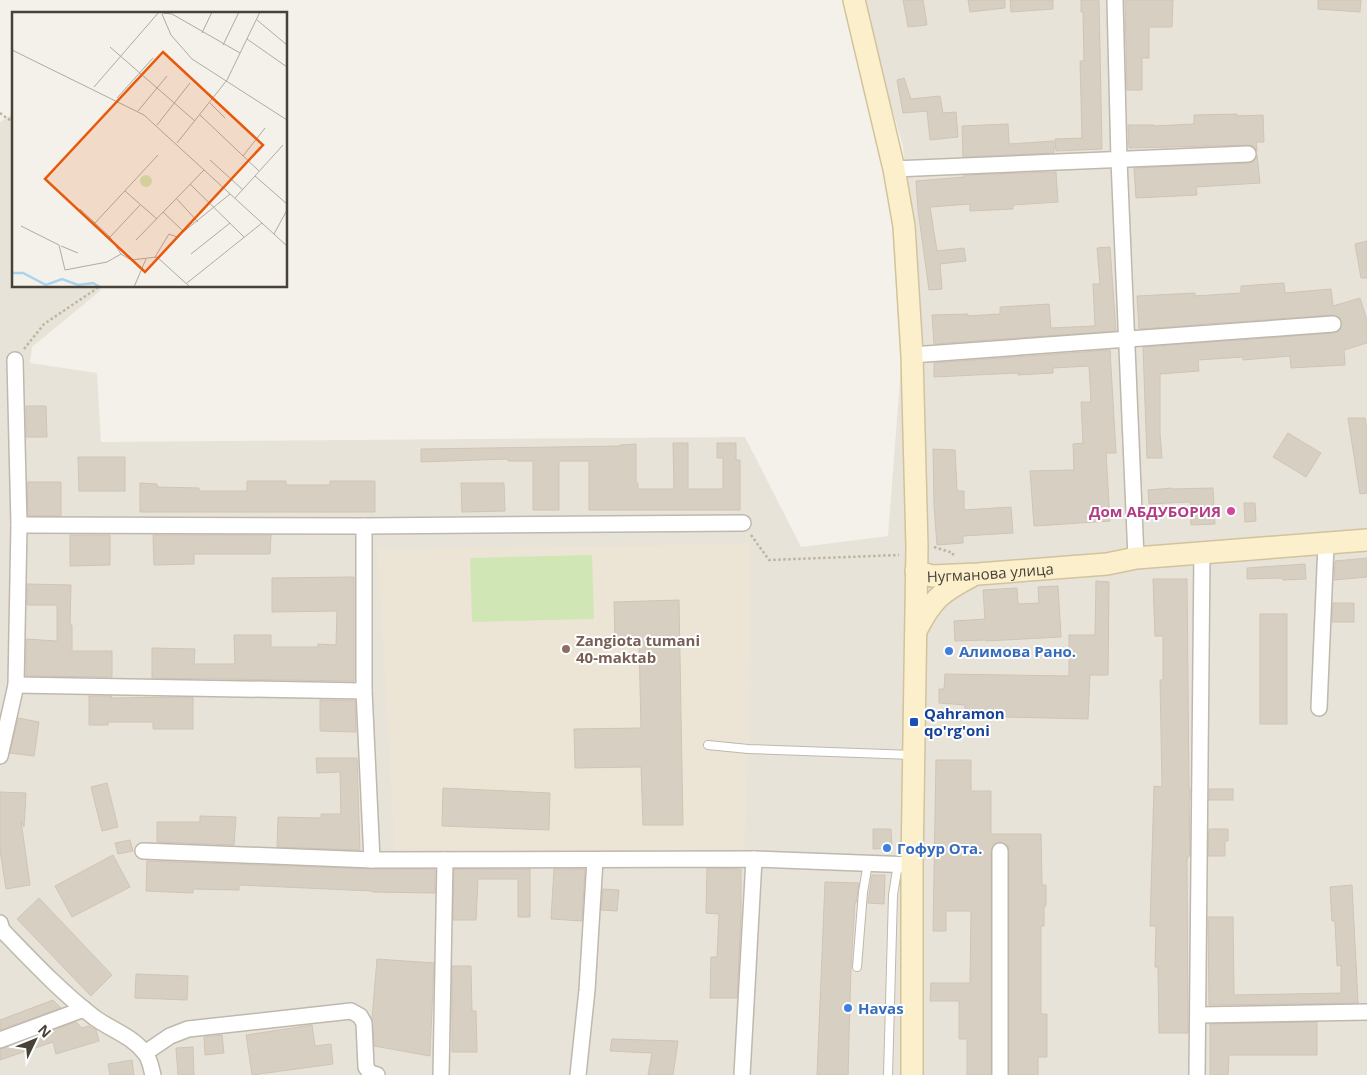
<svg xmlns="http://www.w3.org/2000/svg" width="1367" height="1075" font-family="'Open Sans',sans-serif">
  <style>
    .residential { fill: #e8e3d8 }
    .education { fill: #ece5d5 }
    .green { fill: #d1e6b5 }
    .building { fill: #d8cfc3; stroke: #d0c4b3 }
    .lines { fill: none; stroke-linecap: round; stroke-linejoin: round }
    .lane-casing { stroke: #bfb8ad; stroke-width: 10 }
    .street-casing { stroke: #bfb8ad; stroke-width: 18 }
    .secondary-casing { stroke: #d1c39c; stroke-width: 24 }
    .path { stroke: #c0b49f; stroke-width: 2.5; stroke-dasharray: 2.5 2.5; stroke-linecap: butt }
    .lane { stroke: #fff; stroke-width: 8 }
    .street { stroke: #fff; stroke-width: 15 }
    .secondary { stroke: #fcf0cc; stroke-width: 21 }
    .hotel-dot { fill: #d1479c; stroke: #fff; stroke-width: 2 }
    .education-dot { fill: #8d6e63; stroke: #fff; stroke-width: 2 }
    .shop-dot { fill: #3f7fe0; stroke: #fff; stroke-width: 2 }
    .transit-dot { fill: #1a4fb4; stroke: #fff; stroke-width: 2 }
    .labels { text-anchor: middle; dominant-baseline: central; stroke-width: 4; stroke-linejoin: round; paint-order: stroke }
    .hotel-label { font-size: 15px; font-weight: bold; fill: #b23c85; stroke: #fff; text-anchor: end }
    .street-label { font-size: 15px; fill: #484138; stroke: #fff }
    .education-label { font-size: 15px; font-weight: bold; fill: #785e54; stroke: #fff; text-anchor: start }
    .shop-label { font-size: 15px; font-weight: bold; fill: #366cbe; stroke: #fff; text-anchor: start }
    .transit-label { font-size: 15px; font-weight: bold; fill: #164399; stroke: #fff; text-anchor: start }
    .inset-river { fill: none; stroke: #aad3ed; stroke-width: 2.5 }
    .inset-road { fill: none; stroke: #afaba3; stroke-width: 1 }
    .view { fill: #e8590c; fill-opacity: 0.15; stroke: #e8590c; stroke-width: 2.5 }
    .inset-edge { fill: none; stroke: #484138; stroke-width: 2.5 }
  </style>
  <rect width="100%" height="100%" fill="#f4f1ea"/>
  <polygon class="residential" points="860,0 1367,0 1367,1075 0,1075 0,122 14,113 14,286 102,286 100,291 32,347 30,363 97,373 101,442 745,437 801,547 888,536 911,236 903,146"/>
  <polygon class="education" points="750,544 748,749 744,852 395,856 378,549"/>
  <polygon class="green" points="592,555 594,619 472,622 470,558"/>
  <g class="building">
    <polygon points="903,0 923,0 927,25 908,27"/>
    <polygon points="968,0 1005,0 1005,8 970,12"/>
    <polygon points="1010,0 1053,0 1053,9 1011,12"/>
    <polygon points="1081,0 1099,0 1102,149 1056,151 1055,139 1082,138 1080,61 1084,61 1083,12 1081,12"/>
    <polygon points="1125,0 1173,0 1172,27 1149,27 1149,58 1142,58 1142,90 1127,90"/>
    <polygon points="1318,0 1361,0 1360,12 1318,9"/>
    <polygon points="904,78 911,99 940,96 943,113 956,112 958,137 930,140 927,111 903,113 897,80"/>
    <polygon points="1237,114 1237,116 1263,115 1264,142 1256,142 1257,151 1253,146 1248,145 1129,148 1128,125 1154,125 1154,126 1194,124 1194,115"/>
    <polygon points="1008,124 1009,144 1054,141 1054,153 963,157 962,126"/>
    <polygon points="1257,155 1260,183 1196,187 1197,195 1136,198 1134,168 1248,163 1253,162"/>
    <polygon points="1056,172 1058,202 1013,205 1013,209 970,211 970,204 930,207 937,251 964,248 966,261 940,264 942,289 929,290 918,210 916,181 964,177 964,175"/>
    <polygon points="1367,241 1367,278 1361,278 1355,244"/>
    <polygon points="1110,247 1116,331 934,344 932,315 968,314 968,316 1000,314 1000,307 1049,304 1051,328 1095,326 1093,284 1100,284 1097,248"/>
    <polygon points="1284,283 1285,293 1331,289 1333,306 1360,298 1367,320 1367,343 1344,350 1345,365 1291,368 1290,356 1243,360 1243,357 1198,360 1199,371 1160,374 1160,434 1162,458 1147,458 1143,347 1334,333 1339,331 1342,324 1340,318 1332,315 1139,329 1137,296 1195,293 1195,296 1241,293 1241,286"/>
    <polygon points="1110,350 1116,453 1106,453 1110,521 1034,526 1030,471 1074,470 1073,444 1083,443 1081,402 1091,402 1089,366 1053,368 1053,373 1018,375 1018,373 934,377 934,363"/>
    <polygon points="26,406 46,406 47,437 26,437"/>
    <polygon points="1348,418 1365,418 1367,430 1367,493 1360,494"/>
    <polygon points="1288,433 1321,453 1306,477 1273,457"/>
    <polygon points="673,443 688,443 688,489 723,489 723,458 717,458 717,443 736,443 736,460 740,460 740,510 589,510 589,461 559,461 559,510 533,510 533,461 508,461 508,459 421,462 421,449 620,446 620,445 636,444 636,483 638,483 638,489 674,489"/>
    <polygon points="933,449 955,450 957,491 964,491 964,510 1011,507 1013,533 963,536 963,543 937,545 934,505"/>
    <polygon points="78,457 125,457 125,491 79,491"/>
    <polygon points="247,481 286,481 286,485 330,485 330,481 375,481 375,512 140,512 140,483 157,484 157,487 199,488 199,491 247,491"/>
    <polygon points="27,482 61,482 61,516 28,516"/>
    <polygon points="461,483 504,483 505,511 462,512"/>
    <polygon points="1172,488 1172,489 1213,488 1215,524 1191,525 1190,502 1149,504 1148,490"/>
    <polygon points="1244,503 1255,503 1256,521 1245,522"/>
    <polygon points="70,535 110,535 110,565 70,566"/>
    <polygon points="153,535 271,535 270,554 194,554 194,564 154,565"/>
    <polygon points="1367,558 1367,577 1334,580 1335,561"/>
    <polygon points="1305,564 1306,579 1283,580 1282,578 1247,579 1247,568"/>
    <polygon points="354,577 354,681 152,678 152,648 195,649 194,664 235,664 234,635 271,635 271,647 318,647 318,644 336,645 337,611 272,612 272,578"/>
    <polygon points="1153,579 1187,579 1189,789 1190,789 1190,800 1189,800 1190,856 1188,856 1187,861 1188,1033 1159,1033 1158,967 1155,967 1156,926 1150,926 1154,786 1162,787 1160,680 1163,680 1163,636 1155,636"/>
    <polygon points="1096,581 1109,582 1108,675 1090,675 1088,719 965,716 965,705 939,703 939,689 944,689 945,674 1069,676 1069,635 1095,635"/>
    <polygon points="27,584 71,585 70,625 72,625 72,651 112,651 112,677 26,676 26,639 57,641 57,605 27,605"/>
    <polygon points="1058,586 1061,637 986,641 986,640 955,641 954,621 985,619 983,590 1017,588 1018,604 1039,603 1038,587"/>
    <polygon points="679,600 683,825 643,825 641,767 575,768 574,729 641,728 639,641 615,641 614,602"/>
    <polygon points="1333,603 1354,603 1354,622 1332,622"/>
    <rect x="1260" y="614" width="27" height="110"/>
    <polygon points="89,696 112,696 111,698 193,697 193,729 153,729 153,722 108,722 108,725 89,725"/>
    <polygon points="320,700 355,701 356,732 320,731"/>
    <polygon points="18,718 39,722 34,756 10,753"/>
    <polygon points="316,758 357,758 360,850 277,847 278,817 321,818 321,814 341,814 340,772 317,773"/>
    <polygon points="936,760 971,760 971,791 991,791 991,834 1041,834 1042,885 1046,885 1046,906 1044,906 1044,926 1041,926 1041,1014 1047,1014 1047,1057 1038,1057 1038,1075 1009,1075 1009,851 1008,846 1004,843 995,843 991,851 991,1075 967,1075 967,1039 959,1039 959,1001 930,1001 931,983 970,983 971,911 946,911 946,931 933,931"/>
    <polygon points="107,783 118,827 102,831 91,787"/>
    <polygon points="443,788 550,793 549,830 442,826"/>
    <rect x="1209" y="789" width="24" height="11"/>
    <polygon points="0,792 26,793 24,827 21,821 30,885 6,889 0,850"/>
    <polygon points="200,816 236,817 234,845 157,842 157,822 200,822"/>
    <polygon points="873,829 891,829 892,848 873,849"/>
    <polygon points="1209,829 1228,829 1228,841 1225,841 1225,856 1208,856"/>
    <polygon points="130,840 133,851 118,854 115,843"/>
    <polygon points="113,855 130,887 72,917 55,886"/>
    <polygon points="147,861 372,869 435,869 435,893 372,892 372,891 239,885 239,890 193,889 193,893 146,891"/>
    <polygon points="707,868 741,869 741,914 737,998 710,998 711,957 717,957 719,914 706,913"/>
    <polygon points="454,869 530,869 530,917 518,917 518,879 478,879 476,920 453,920"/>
    <polygon points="554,869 585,869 582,921 551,919"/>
    <polygon points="872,875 885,875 884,904 868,903"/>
    <polygon points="825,882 859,883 856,903 855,903 851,967 848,1075 817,1075"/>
    <polygon points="1352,885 1358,1003 1209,1005 1208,917 1233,917 1234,995 1341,993 1341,965 1337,966 1335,921 1332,921 1330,887"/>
    <polygon points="603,889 619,890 617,911 601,910"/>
    <polygon points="39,898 112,975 91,996 17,919"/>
    <polygon points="377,959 434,963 430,1056 374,1046 372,1018"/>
    <polygon points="452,966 471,966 472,1011 476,1011 477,1052 452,1052"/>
    <polygon points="136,974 188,976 187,1000 135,998"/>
    <polygon points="53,1000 61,1008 0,1030 0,1020"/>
    <polygon points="76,1022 82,1028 89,1026 96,1030 99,1041 56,1054 53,1042 0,1060 0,1049"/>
    <polygon points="1317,1022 1317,1055 1229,1055 1228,1075 1210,1075 1210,1024"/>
    <polygon points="312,1025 315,1046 331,1044 333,1064 252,1075 246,1035"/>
    <polygon points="222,1035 224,1053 205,1055 204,1037"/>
    <polygon points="612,1039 678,1041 673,1075 648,1075 652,1053 610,1051"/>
    <polygon points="193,1047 194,1075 178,1075 176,1048"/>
    <polygon points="132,1060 134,1075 110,1075 108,1064"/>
  </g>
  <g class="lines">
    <defs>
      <g id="lane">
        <polyline points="708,745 748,749 913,755"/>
        <polyline points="857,967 863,892 868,863"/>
        <polyline points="888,1075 893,895 898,864"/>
      </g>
      <g id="street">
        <polyline points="1115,0 1119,160 1136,558"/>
        <polyline points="894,169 1248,154"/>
        <polyline points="912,355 1333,324"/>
        <polyline points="19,525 364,526 743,523"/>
        <polyline points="364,526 364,691 372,860"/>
        <polyline points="16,685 364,691"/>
        <polyline points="1319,708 1326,544"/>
        <polyline points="0,756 16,685 19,525 15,360"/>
        <polyline points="143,851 372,860 754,859 912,865"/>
        <polyline points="1000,851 1000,1075"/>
        <path d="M0,923l2,7c30,31 59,62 93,88 17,12 37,18 50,35 5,6 6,15 8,22"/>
        <polyline points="1198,1015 1367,1012"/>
        <polyline points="0,1040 84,1009"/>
        <polyline points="145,1053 170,1036 188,1029 351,1011 360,1016 364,1023 366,1067 370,1073 377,1075"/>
        <polyline points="441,1075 445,860"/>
        <polyline points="578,1075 587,990 595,860"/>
        <polyline points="742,1075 754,859"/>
        <polyline points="1197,1075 1202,552"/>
      </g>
      <g id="secondary">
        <polyline points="854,0 894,169 904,226 912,355 917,547 912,865 912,1075"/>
        <path id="s1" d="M916,571l16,5 46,-2 129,-10 29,-6 231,-18"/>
        <path d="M917,629c15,-29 24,-37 53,-52"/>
      </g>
    </defs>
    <use href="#lane" class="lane-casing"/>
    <use href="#street" class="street-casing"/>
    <use href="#secondary" class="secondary-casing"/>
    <g class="path">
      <polyline points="0,113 8,119 14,121"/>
      <polyline points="24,349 44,324 96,289 98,286"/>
      <polyline points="751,535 769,560 899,555"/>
      <polyline points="934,547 953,553 953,557"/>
    </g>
    <use href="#lane" class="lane"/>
    <use href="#street" class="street"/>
    <use href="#secondary" class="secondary"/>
  </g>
  <circle class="hotel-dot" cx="1231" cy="511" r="5"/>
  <circle class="education-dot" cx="566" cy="649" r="5"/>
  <g class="shop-dot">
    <circle cx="949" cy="651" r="5"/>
    <circle cx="887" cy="848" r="5"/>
    <circle cx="848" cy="1008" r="5"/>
  </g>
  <rect class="transit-dot" x="909" y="717" width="10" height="10" rx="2.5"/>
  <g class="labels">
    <g class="hotel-label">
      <text x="1221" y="511">Дом АБДУБОРИЯ</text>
    </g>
    <g class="street-label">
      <text stroke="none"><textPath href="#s1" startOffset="75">Нугманова улица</textPath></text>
    </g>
    <g class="education-label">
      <text x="576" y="640">Zangiota tumani<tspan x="576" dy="17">40-maktab</tspan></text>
    </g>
    <g class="shop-label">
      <text x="959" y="651">Алимова Рано.</text>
      <text x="897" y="848">Гофур Ота.</text>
      <text x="858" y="1008">Havas</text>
    </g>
    <g class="transit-label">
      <text x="924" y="713">Qahramon<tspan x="924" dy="17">qo'rg'oni</tspan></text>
    </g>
  </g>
  <g transform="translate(12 12)">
    <rect width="275" height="275" fill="#f4f1ea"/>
    <path d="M128 169a6 6 0 1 1 12 0a6 6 0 1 1-12 0Z" fill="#d1e6b5"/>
    <path class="inset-river" d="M0,261h11l23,12 16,-6 16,6 15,-2 7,4"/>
    <path class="inset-road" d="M150,1l10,1 68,39M150,2l9,21 21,24 95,61M245,8l30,25M190,21l10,-21M235,27l40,28M211,33l16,-33M98,35l85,74M0,38l132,65 143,131M82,75l65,-75M105,86l36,-40M198,91l15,15M126,99l29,-35M188,103l59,56M145,113l33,-42M165,131l50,-63 33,-68M231,144l22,-28M198,148l33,30M243,164l32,28M178,172l54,53M113,179l32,28M164,186l22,24M223,186l48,-53M68,197l30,28 11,17 10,6 26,-3 33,30M151,200l21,20M83,211l63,-68M9,214l38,19 6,25 42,-8 14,-8M262,222l13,-24M98,225l30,-32M124,228l68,-70M49,234l17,7M179,242l39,-31M143,245l14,-23 8,3 53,-43M175,271l75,-60M122,275l12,-28"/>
    <path class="view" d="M151,40l100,93 -118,127 -100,-93z"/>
    <rect width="275" height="275" class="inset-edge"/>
  </g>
  <g transform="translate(35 1040) rotate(47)" stroke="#ffffff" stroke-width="4" paint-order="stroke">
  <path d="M0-4L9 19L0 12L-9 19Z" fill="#484138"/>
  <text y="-8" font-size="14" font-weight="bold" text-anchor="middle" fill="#484138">N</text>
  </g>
</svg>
